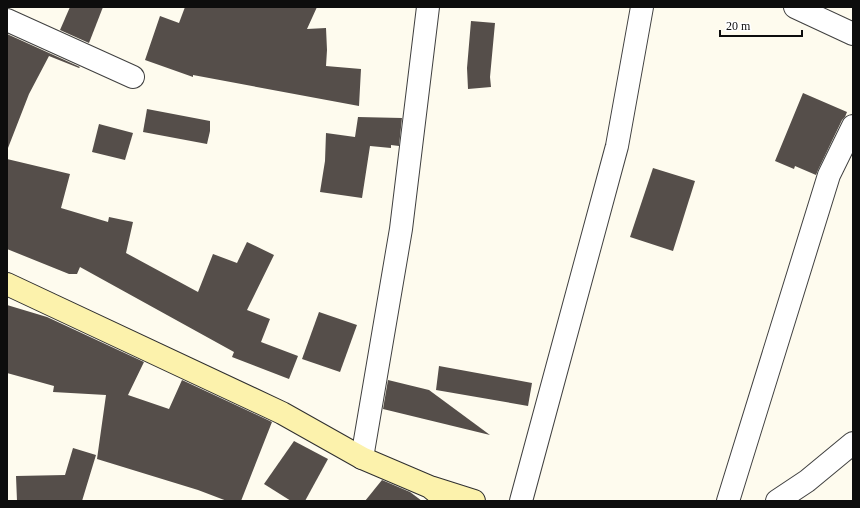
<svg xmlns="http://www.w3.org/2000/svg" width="860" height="508" font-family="'Times New Roman',serif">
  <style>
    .building { fill: #554e4a }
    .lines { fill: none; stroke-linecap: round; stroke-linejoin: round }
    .street-casing { stroke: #404040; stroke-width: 24 }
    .secondary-casing { stroke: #2f2f2f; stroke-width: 24 }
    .street { stroke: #fff; stroke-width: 22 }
    .secondary { stroke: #fcf2ac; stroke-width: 22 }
  </style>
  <rect width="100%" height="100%" fill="#fefbee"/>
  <g class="building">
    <polygon points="70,7 103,7 89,43 60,30"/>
    <polygon points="185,7 317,7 307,29 326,28 327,50 326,66 361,69 359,106 193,75 193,77 145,60 160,16 179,23"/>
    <polygon points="471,21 495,23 490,77 491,87 468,89 467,68"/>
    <polygon points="7,34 80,67 79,68 49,56 29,94 8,148"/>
    <polygon points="803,93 847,112 845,117 842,120 818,170 816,175 795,166 794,169 775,161"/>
    <polygon points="147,109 210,121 210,131 207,144 143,132"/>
    <polygon points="358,117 402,118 399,146 391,145 391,148 370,146 362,198 320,192 325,161 326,133 355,137"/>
    <polygon points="99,124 133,133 125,160 92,152"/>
    <polygon points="7,159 70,174 61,208 108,222 109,217 133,222 126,253 198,292 213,254 237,263 247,242 274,255 247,310 270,319 261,342 298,356 289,379 232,357 234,352 80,267 77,274 69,274 7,249"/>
    <polygon points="653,168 695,181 673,251 630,237"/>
    <polygon points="7,305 47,317 144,362 128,395 169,409 182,380 272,422 241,501 227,501 198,490 97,459 106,395 53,392 54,386 7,373"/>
    <polygon points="319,312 357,325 340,372 302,359"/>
    <polygon points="439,366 532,383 528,406 436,390"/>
    <polygon points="388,380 429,390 490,435 383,409"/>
    <polygon points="294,441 328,459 305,501 291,501 264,484"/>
    <polygon points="73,448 96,455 82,501 17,501 16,476 65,475"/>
    <polygon points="382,480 410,492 422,501 365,501"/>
  </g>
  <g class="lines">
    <defs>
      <g id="street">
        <polyline points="795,7 853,34"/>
        <polyline points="7,20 133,77"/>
        <polyline points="362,458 401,229 428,7"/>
        <polyline points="521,501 617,146 642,7"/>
        <polyline points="728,501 829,175 853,126"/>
        <polyline points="777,501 807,481 853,443"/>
      </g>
      <g id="secondary">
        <polyline points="7,284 282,413 362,458 430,487 447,501"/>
        <polyline points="433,488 474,501"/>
      </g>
    </defs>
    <use href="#street" class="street-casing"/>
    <use href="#secondary" class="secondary-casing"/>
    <use href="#street" class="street"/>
    <use href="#secondary" class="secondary"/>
  </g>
  <rect width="860" height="508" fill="none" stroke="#0d0d0d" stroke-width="16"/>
  <path d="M720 30v6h82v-6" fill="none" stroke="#0d0d0d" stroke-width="2"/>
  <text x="726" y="30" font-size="12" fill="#0d0d0d" stroke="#ffffff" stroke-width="3" paint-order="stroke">20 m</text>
</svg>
